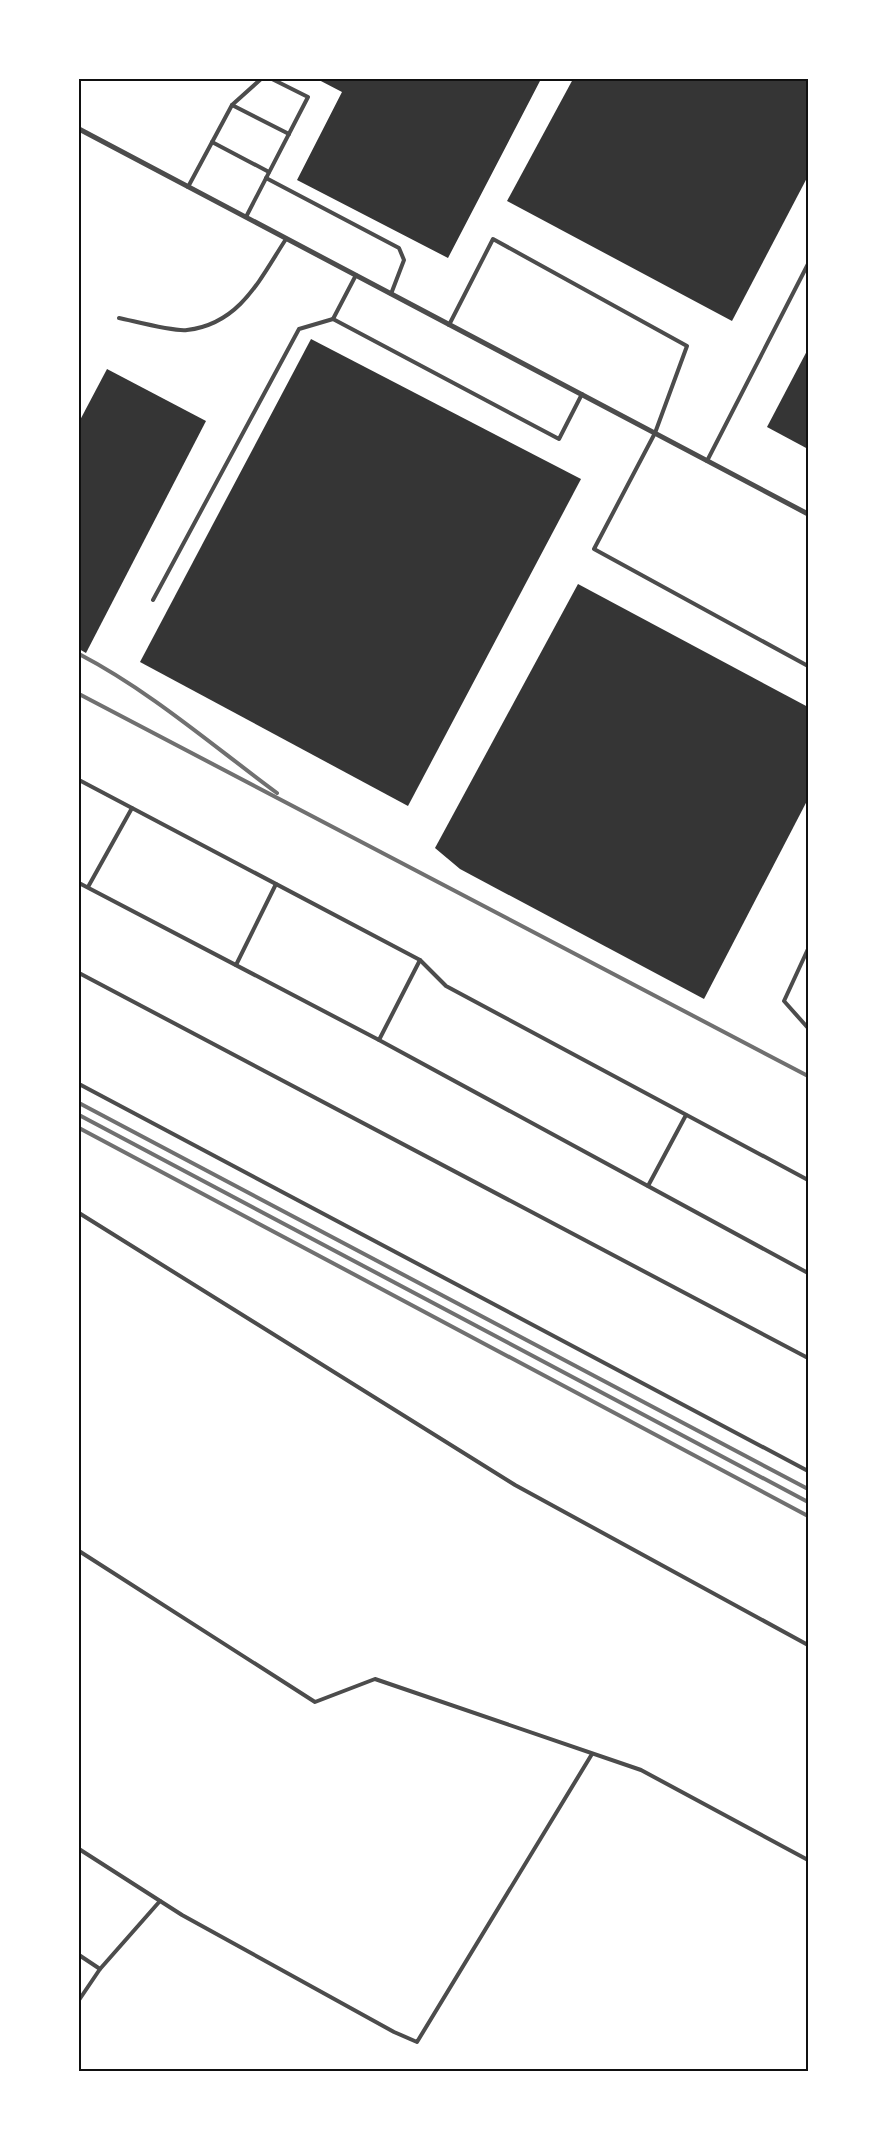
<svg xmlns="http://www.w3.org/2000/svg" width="887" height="2150" font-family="'Alegreya Sans',sans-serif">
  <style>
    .building { fill: #353535 }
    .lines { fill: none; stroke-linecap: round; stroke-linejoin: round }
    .service { stroke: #4c4c4c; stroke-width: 4 }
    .minor { stroke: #4c4c4c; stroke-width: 5 }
    .rail { stroke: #707070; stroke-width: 4 }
    .neatline { fill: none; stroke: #111; stroke-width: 2 }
  </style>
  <rect width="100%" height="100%" fill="#fff"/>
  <g class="building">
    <polygon points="317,79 541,79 448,258 297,180 342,92"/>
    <polygon points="573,79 808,79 808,176 732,321 507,201"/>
    <polygon points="311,339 581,479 408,806 140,662"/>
    <polygon points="808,349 808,449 767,427"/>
    <polygon points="107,369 206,421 86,653 79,649 79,422"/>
    <polygon points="578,584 808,707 808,799 704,999 460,869 435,848"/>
  </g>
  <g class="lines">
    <g class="service">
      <polyline points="232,105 289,134"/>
      <polyline points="212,142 269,172"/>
      <polyline points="266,178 399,248 404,260 391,294"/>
      <polyline points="188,187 232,105 261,79"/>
      <polyline points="246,217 308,97 272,79"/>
      <polyline points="356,275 333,319 559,439 582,394"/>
      <path d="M119,318c15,3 55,14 68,12 53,-6 73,-51 99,-91"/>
      <polyline points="449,325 493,239 687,346 655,433 594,549 808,666"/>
      <polyline points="707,461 808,264"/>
      <polyline points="153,600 299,329 333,319"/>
      <polyline points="79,780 420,960 446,986 808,1180"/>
      <polyline points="79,883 379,1040"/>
      <polyline points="88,887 132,808"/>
      <polyline points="808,949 784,1001 808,1028"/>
      <polyline points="420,960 379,1040 808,1273"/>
      <polyline points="236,965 276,884"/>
      <polyline points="79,973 808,1358"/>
      <polyline points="79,1084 808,1471"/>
      <polyline points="648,1186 686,1115"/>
      <polyline points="79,1213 515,1485 808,1645"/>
      <polyline points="79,1551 315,1702 375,1679 641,1770 808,1860"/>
      <polyline points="79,1849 182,1915 394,2032 417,2042 592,1754"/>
      <polyline points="79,1955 100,1969 160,1901"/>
      <polyline points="79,2000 100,1969"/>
    </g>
    <polyline class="minor" points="79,129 808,514"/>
    <g class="rail">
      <path d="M79,654c71,37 133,91 198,139"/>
      <polyline points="79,694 808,1076"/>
      <polyline points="79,1103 808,1489"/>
      <polyline points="79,1115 808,1502"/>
      <polyline points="79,1128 808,1516"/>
    </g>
  </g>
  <rect width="887" height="2150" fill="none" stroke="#ffffff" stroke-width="160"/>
  <rect x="80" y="80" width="727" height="1990" class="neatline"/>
</svg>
